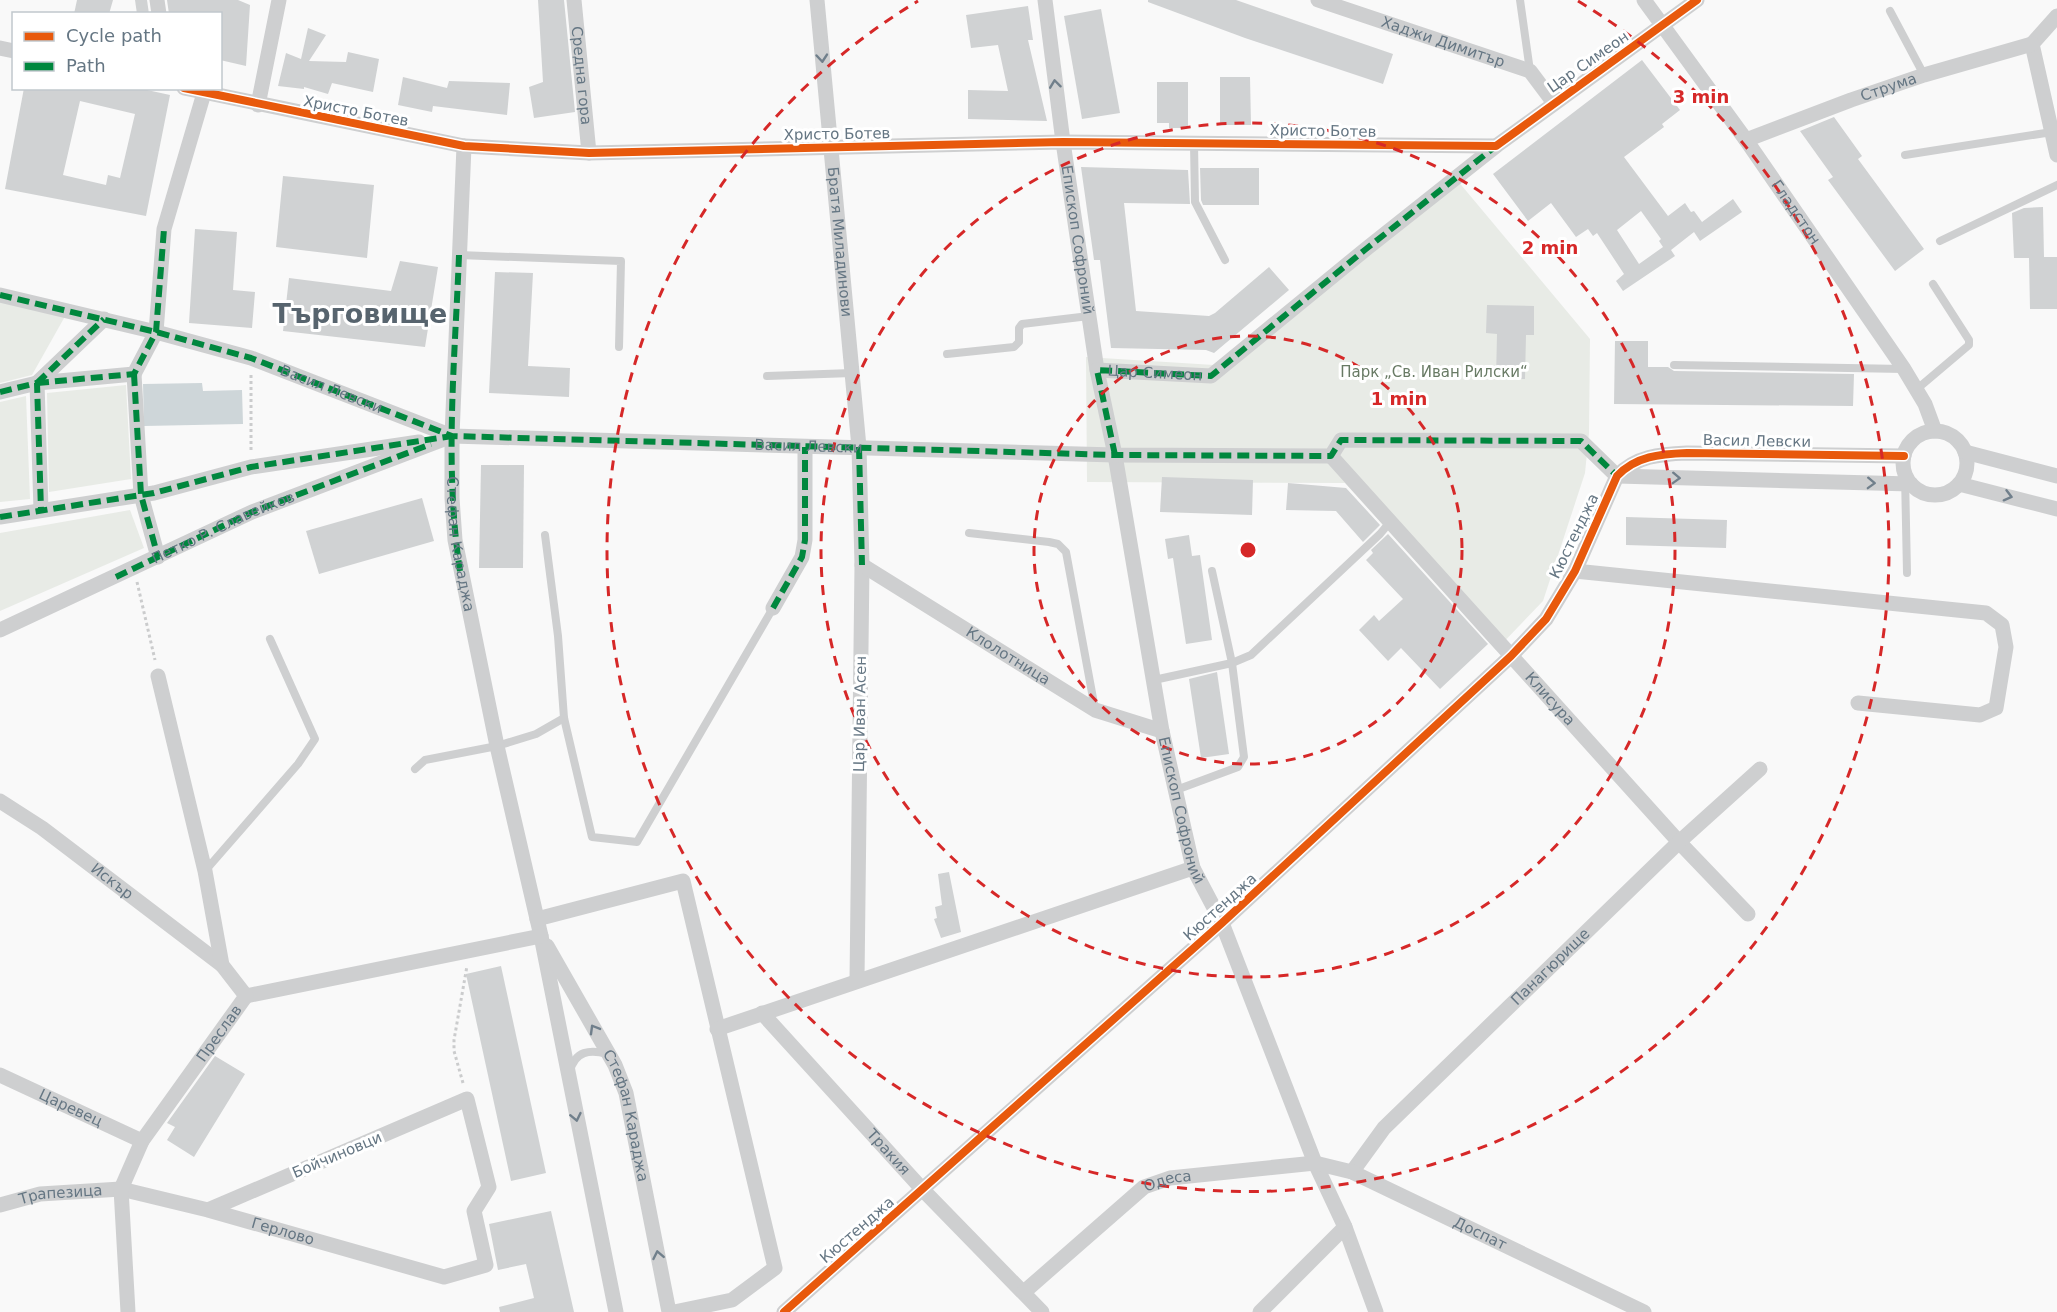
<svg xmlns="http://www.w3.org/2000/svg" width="2057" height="1312" font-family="'DejaVu Sans',sans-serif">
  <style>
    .green { fill: #e8ebe6 }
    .water { fill: #ced6d9 }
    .building { fill: #d0d2d3; fill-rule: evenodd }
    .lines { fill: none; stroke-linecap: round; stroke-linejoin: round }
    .path { stroke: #cbcccd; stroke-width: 3; stroke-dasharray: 3 3; stroke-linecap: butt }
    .lane { stroke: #cecfd0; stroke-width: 8 }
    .street { stroke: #cecfd0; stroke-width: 15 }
    .quiet { stroke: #00873e; stroke-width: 6; stroke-dasharray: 12 6; stroke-linecap: butt }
    .cycleway-casing { stroke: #fff; stroke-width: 11 }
    .cycleway { stroke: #e8590c; stroke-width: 8 }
    .oneway { stroke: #707f8b }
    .ring { fill: none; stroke: #d62828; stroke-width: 3; stroke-dasharray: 10 8 }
    .labels { text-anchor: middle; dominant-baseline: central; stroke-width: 6; stroke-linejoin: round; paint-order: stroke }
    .street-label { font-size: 15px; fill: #657683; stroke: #fff }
    .park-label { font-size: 15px; fill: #687a64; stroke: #fff }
    .town-label { font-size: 27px; font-weight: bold; fill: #57646e; stroke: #fff }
    .centre { fill: #d62828; stroke: #fff; stroke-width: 3 }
    .ring-label { font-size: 18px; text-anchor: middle; font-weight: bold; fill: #d62828; stroke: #fff; stroke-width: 6; stroke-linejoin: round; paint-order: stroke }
  </style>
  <rect width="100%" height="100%" fill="#f9f9f9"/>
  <g class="green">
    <polygon points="1452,174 1590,339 1589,433 1585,473 1543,601 1496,650 1345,483 1087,482 1086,357 1214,365"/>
    <polygon points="0,298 68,311 32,375 0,383"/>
    <polygon points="126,385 131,479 49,492 47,393"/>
    <polygon points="26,396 30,499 0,502 0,402"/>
    <polygon points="130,510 144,548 0,611 0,533"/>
  </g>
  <polygon class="water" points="202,383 203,391 242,390 243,424 144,426 143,384"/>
  <g class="building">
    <polygon points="77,0 113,0 109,14 74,14"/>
    <polygon points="135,0 147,0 149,14 137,14"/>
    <polygon points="167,0 238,0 250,5 246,66 220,60 220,14 169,14"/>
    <polygon points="538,0 564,0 575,112 534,118 529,87 543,82"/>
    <polygon points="1148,0 1236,0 1393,54 1383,84 1245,38 1148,2"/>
    <polygon points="1028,6 1033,40 1028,40 1047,121 968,119 968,90 1008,91 998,45 971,48 966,15"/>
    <polygon points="1101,9 1120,113 1082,119 1064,16"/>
    <polygon points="308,28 326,35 309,61 346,62 348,52 379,59 373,92 332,83 328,94 304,87 304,89 278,86 286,53 301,59"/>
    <path d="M1642,60l38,50 -18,14 2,3 -40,30 44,59 17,-13 6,9 3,-1 8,11 31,-23 9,13 -42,29 -6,-9 -23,18 4,6 -52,35 -7,-10 8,-7 -27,-41 -4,3 -5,-7 -12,8 -25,-34 -23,18 -35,-47zM1641,211l20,28 -2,2 4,6 -24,17 -22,-34z"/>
    <polygon points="403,77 447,88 449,81 510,83 507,115 433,106 432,112 398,105"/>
    <polygon points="1220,77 1250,77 1251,125 1220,125"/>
    <polygon points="1157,82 1188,82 1188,128 1169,128 1169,123 1157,123"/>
    <path d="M24,88h114l32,7 -24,121 -141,-27zM80,101l55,13 -15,64 -12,-3 -2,10 -43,-10z"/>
    <polygon points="1834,117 1862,156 1858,159 1924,249 1895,271 1828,180 1833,177 1800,131"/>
    <polygon points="1081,167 1188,170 1190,204 1124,203 1136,311 1209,316 1215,313 1269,267 1289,290 1214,353 1206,350 1111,348 1100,260 1094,260"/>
    <polygon points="1200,168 1259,168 1259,205 1203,205 1201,200"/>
    <polygon points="283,176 374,185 367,258 276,247"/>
    <polygon points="2043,207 2044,257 2057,257 2057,309 2030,309 2029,258 2014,258 2012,213 2024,208"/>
    <polygon points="195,229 237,232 233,290 255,292 252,328 189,323"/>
    <polygon points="400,261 438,267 425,347 283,331 289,278 391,291"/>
    <polygon points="495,272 533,273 528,366 570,368 569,397 489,393"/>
    <polygon points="1487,305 1534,306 1534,335 1526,335 1525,379 1496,379 1497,334 1486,333"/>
    <polygon points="1615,341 1648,341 1648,367 1668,367 1674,371 1854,374 1853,406 1614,404"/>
    <polygon points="481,465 524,465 523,568 479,568"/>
    <polygon points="1162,477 1253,480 1252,515 1160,512"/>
    <polygon points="1288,483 1346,488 1380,525 1363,542 1336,511 1286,510"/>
    <polygon points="422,498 434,541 319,574 306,531"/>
    <polygon points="1626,517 1727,520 1726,548 1626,545"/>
    <polygon points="1388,534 1488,644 1440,689 1401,648 1388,661 1359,630 1374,615 1379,621 1403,599 1366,560 1373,553 1371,550"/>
    <polygon points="1189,535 1192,556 1200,555 1212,640 1186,644 1173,558 1168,559 1165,539"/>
    <polygon points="1217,672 1229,754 1201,758 1189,679"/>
    <polygon points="949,872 961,932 941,938 934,919 937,918 935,907 942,905 938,874"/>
    <polygon points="501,966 546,1173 511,1181 466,974"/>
    <polygon points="215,1056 245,1074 194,1157 167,1140 175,1127 167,1123"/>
    <polygon points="551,1211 574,1312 500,1312 499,1307 534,1298 526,1264 498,1270 489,1224"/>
  </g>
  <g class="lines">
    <g class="path">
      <polyline points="251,375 251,452"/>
      <polyline points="137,582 155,660"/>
      <polyline points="463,1083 454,1051 454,1040 467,966"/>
    </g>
    <g class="lane">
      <polyline points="1520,0 1530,71"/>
      <polyline points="1890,11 1924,75"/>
      <polyline points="1194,143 1195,202 1225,260"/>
      <polyline points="1905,155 2052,132"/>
      <polyline points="1940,241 2057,185"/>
      <polyline points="459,255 621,261 619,347"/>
      <polyline points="947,354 1014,347 1019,342 1019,328 1022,324 1089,316"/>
      <polyline points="1674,365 1904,369"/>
      <polyline points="767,376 852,373"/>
      <polyline points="1917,389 1969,345 1969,340 1933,284"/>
      <polyline points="1905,475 1907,573"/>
      <polyline points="969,533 1049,542 1058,544 1066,552 1095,709"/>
      <polyline points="545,535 558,636 564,718 592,837 637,842 773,608"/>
      <polyline points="1154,680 1232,663 1251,655 1380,534 1390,522"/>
      <polyline points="415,769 425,760 497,746 536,734 564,718"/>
      <polyline points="1176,790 1238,767 1244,757 1232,663 1212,571"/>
      <polyline points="205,871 298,764 315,739 270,639"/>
      <path d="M570,1071c5,-20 20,-22 37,-17"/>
    </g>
    <g class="street">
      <polyline points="157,0 159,14"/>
      <path id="s1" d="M574,0l15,153"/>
      <path id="s2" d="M817,0l42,447 3,118 -5,415"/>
      <path id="s3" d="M1045,0l18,142 34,228 18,85 47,276 31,137 29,55 93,240 30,64 31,85"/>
      <path id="s4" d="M1318,0l212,71 24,32"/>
      <path id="s5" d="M1644,0l102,140 158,229 21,35 10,27"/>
      <polyline points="2057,16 2032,44 2057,155"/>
      <polyline points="0,48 14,51"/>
      <polyline points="184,88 464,146 589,153 1063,142 1496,146"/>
      <polyline points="258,105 279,0"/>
      <path id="s6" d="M1746,140l105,-40 73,-25 108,-31"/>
      <path id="s7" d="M464,146l-12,290v62l3,42 42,206 44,190 75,376"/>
      <polyline points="0,295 156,332 251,358 452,436 1115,455 1331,456 1341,440 1581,441 1617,476 1911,484"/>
      <path id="s8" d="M1097,370l114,6 155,-127 130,-103 201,-146"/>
      <polyline points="134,374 141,495 158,557"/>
      <polyline points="37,383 134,374 156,332 164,229 204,93"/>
      <polyline points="37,383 104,319"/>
      <polyline points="0,392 37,383 41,510"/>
      <circle cx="1935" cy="463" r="32"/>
      <polyline points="1965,452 2057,476"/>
      <path id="s9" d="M1331,456l348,386 69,72"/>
      <polyline points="1959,484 2057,509"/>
      <polyline points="0,517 154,493 251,467 419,442"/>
      <path id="s10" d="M862,565l233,145 67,21"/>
      <polyline points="1575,571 1986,613 2002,625 2006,647 1996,708 1980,715 1858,703"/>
      <polyline points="773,608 802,557 805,540 805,447"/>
      <polyline points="0,630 252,512 452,436"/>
      <path id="s11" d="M0,801l42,27 180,137"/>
      <polyline points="537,919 683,881 775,1268 732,1300 674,1312"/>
      <path id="s12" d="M547,946l68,119 11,28 43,219"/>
      <polyline points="246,996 541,936"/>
      <path id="s13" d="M762,1013l161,177 119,122"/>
      <polyline points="717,1029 1193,868"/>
      <path id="s14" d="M0,1075l142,66"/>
      <path id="s15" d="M1352,1172l32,-44 295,-286 81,-73"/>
      <path id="s16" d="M0,1205l40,-11 81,-5 87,21 236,67 42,-12 -12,-54 15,-24 -22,-88 -259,111"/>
      <path id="s17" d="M1024,1292l120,-105 26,-9 145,-15 37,9 292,140"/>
      <path id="s18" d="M128,1312l-7,-123 21,-48 104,-145 -24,-31 -17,-94 -47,-195"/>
      <path d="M784,1312l438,-389 289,-267 35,-37 29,-48 42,-95c19,-20 43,-22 70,-23l217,3"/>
      <polyline points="1260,1312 1345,1227"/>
    </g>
    <g class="quiet">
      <path d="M459,255c-4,105 -15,212 1,316"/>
      <path id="s19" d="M0,295l156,37 95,26 201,78 663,19 216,1 10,-16 240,1 36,35"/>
      <polyline points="134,374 141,495 158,557"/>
      <polyline points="37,383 134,374 156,332 164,229"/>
      <polyline points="37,383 104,319"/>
      <polyline points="0,392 37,383 41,510"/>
      <polyline points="859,447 862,565"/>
      <polyline points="1115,455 1097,370 1211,376 1366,249 1496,146"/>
      <polyline points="0,517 154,493 251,467 452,436"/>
      <path id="s20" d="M116,577l136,-65 179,-68"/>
      <polyline points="773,608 802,557 805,540 805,447"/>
    </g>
    <defs>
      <g id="cycleway">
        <polyline points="184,88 464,146 589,153 1063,142 1496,146 1697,0"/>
        <path d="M784,1312l438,-389 289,-267 35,-37 29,-48 42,-95c19,-20 43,-22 70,-23l217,3"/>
      </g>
    </defs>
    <use href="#cycleway" class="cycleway-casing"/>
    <use href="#cycleway" class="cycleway"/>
  </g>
  <defs><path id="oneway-chevron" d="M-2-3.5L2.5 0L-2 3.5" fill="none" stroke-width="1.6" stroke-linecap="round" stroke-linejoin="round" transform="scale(1.5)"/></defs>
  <g class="oneway">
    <use href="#oneway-chevron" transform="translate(822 58) rotate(85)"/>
    <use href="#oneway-chevron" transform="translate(1055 84) rotate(-97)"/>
    <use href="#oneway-chevron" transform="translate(1676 478) rotate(2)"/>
    <use href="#oneway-chevron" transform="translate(1871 483) rotate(2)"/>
    <use href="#oneway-chevron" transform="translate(2008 496) rotate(15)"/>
    <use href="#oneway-chevron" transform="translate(594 1029) rotate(-120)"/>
    <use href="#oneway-chevron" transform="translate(576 1117) rotate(78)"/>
    <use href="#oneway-chevron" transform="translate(658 1255) rotate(-101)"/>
  </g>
  <g class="ring">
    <circle cx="1248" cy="550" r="214"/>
    <circle cx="1248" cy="550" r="427"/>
    <path d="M1578 1A641 641 0 1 1 918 1"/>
  </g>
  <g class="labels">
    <g class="street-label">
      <text stroke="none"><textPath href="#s4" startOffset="132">Хаджи Димитър</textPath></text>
      <text transform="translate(1588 62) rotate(-35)">Цар Симеон</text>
      <text stroke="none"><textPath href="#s1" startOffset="76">Средна гора</textPath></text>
      <text stroke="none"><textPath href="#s6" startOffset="152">Струма</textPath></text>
      <text transform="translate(356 111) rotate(11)">Христо Ботев</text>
      <text transform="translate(1323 131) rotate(1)">Христо Ботев</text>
      <text transform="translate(837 134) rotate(-1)">Христо Ботев</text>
      <text stroke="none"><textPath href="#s5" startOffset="261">Гладстон</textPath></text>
      <text stroke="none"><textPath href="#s3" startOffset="242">Епископ Софроний</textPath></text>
      <text stroke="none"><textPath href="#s2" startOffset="243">Братя Миладинови</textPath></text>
      <text stroke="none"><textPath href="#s8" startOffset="58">Цар Симеон</textPath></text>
      <text stroke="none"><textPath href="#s19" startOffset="345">Васил Левски</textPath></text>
      <text transform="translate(1757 441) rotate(1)">Васил Левски</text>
      <text stroke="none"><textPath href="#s19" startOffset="831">Васил Левски</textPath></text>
      <text stroke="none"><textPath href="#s20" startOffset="118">Петко Р. Славейков</textPath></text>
      <text transform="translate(1574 536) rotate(-64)">Кюстенджа</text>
      <text stroke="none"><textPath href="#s7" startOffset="399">Стефан Караджа</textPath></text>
      <text stroke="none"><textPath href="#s10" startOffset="172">Клолотница</textPath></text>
      <text stroke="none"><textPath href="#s9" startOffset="327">Клисура</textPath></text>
      <text transform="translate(860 714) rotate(-89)">Цар Иван Асен</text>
      <text stroke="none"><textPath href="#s3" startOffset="822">Епископ Софроний</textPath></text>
      <text stroke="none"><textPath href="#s11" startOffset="138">Искър</textPath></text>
      <text transform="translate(1220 907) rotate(-42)">Кюстенджа</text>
      <text stroke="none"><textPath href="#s15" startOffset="286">Панагюрище</textPath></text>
      <text stroke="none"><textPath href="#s18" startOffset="308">Преслав</textPath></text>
      <text stroke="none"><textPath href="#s14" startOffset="78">Царевец</textPath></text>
      <text stroke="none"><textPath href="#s12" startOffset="189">Стефан Караджа</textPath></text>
      <text stroke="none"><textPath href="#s13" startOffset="188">Тракия</textPath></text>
      <text transform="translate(337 1155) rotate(-23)">Бойчиновци</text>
      <text stroke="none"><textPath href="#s17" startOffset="184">Одеса</textPath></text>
      <text stroke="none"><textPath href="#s16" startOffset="62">Трапезица</textPath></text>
      <text transform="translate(857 1230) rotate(-41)">Кюстенджа</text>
      <text stroke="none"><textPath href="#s16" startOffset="290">Герлово</textPath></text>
      <text stroke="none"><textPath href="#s17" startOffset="513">Доспат</textPath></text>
    </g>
    <g class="park-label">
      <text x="1434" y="372">Парк „Св. Иван Рилски“</text>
    </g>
    <g class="town-label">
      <text x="360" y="313">Търговище</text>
    </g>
  </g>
  <circle cx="1248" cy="550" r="9" class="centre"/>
  <g class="ring-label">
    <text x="1701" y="103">3 min</text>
    <text x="1550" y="254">2 min</text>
    <text x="1399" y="405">1 min</text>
  </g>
  <rect x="12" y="12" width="210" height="78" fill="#ffffff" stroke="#c1c8cd" stroke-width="1.5"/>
  <rect x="24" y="32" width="30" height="9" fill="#e8590c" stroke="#c1c8cd" stroke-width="1.5"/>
  <text x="66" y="42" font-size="18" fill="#657683">Cycle path</text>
  <rect x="24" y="62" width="30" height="9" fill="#00873e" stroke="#c1c8cd" stroke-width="1.5"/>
  <text x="66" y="72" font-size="18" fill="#657683">Path</text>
</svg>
